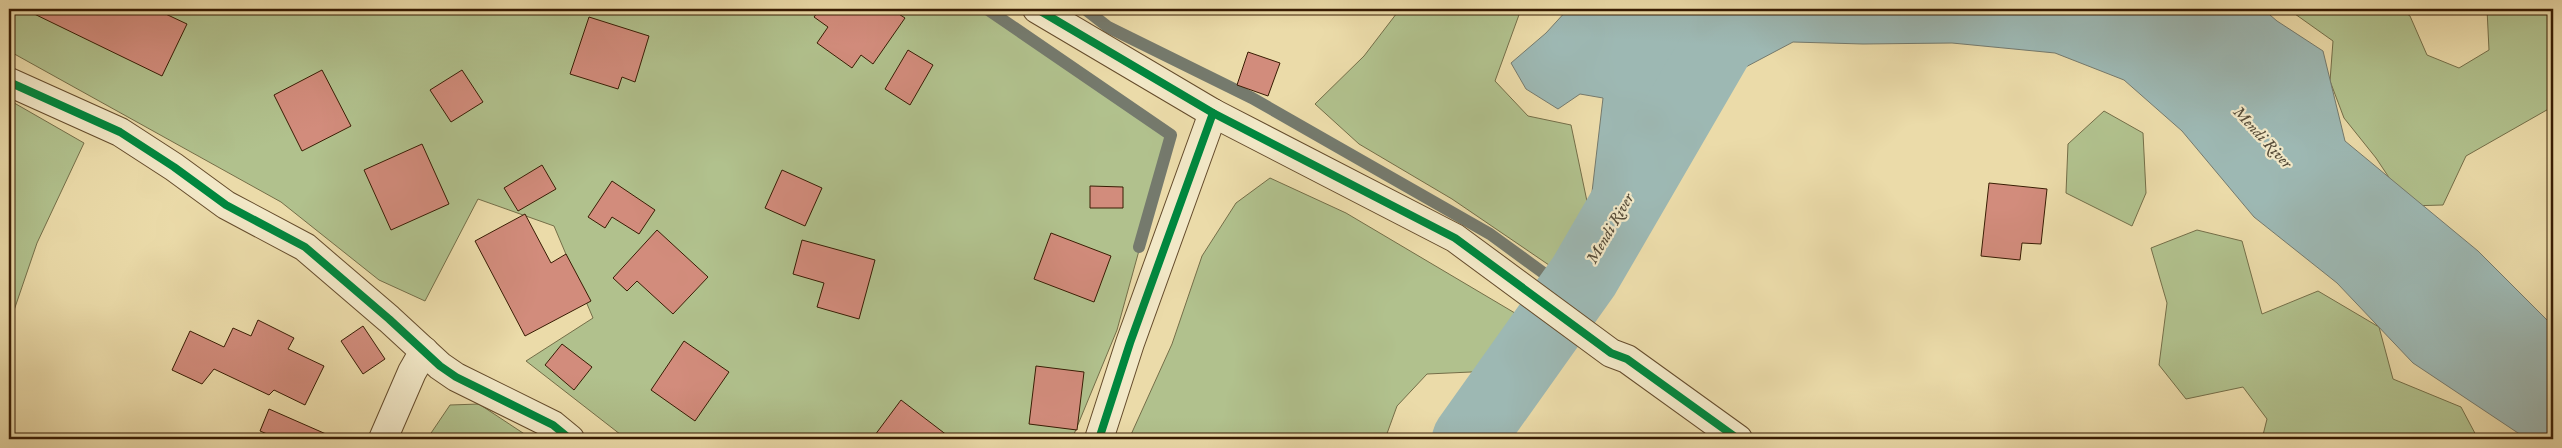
<svg xmlns="http://www.w3.org/2000/svg" width="2562" height="448" font-family="'IM FELL English',serif">
  <style>
    .green { fill: #b1c18d; stroke: #746e48 }
    .water { fill: #9db8b3; stroke: #757a6d }
    .lines { fill: none; stroke-linecap: round; stroke-linejoin: round }
    .stream { stroke: #757a6d; stroke-width: 12 }
    .river { stroke: #9db8b3; stroke-width: 72 }
    .building { fill: #d28c7c; stroke: #381c03 }
    .minor-casing { stroke: #654c2c; stroke-width: 30 }
    .minor { stroke: #f2e8c7; stroke-width: 28 }
    .cycleway-casing { stroke: #f2e8c7; stroke-width: 11 }
    .cycleway { stroke: #00873e; stroke-width: 8 }
    .labels { text-anchor: middle; dominant-baseline: central; stroke-width: 4.5; stroke-linejoin: round; paint-order: stroke }
    .water-label { font-size: 16px; font-style: italic; fill: #564b38; stroke: #f2e8c7 }
  </style>
  <rect width="100%" height="100%" fill="#ebdba9"/>
  <filter id="stains"><feTurbulence type="fractalNoise" baseFrequency=".004" numOctaves="4"/><feColorMatrix values="0 0 0 0 .2 0 0 0 0 .09 0 0 0 0 .02 0 0 0 .5 -.17"/></filter>
  <radialGradient id="worn" r=".72"><stop offset=".6" stop-color="#630" stop-opacity="0"/><stop offset="1" stop-color="#630" stop-opacity=".3"/></radialGradient>
  <g class="green">
    <polygon points="9,9 987,9 1171,135 1117,330 1072,439 631,439 625,438 526,361 593,318 554,226 478,199 425,301 379,280 281,202 9,51"/>
    <polygon points="1400,9 1513,9 1520,12 1495,81 1528,116 1571,125 1593,230 1568,278 1452,199 1359,144 1315,104 1364,56"/>
    <polygon points="2288,9 2400,9 2410,16 2427,55 2459,68 2489,50 2487,9 2549,9 2553,12 2552,107 2466,156 2443,205 2408,206 2376,158 2344,118 2330,81 2333,41"/>
    <polygon points="9,100 84,143 37,243 9,325"/>
    <polygon points="2104,111 2143,133 2146,193 2132,226 2066,193 2068,144"/>
    <polygon points="1270,178 1346,213 1525,319 1539,358 1493,371 1427,374 1397,406 1385,439 1129,439 1172,344 1202,256 1236,203"/>
    <polygon points="2197,230 2242,241 2262,314 2318,291 2379,327 2393,379 2461,407 2478,439 2262,439 2267,419 2243,387 2186,399 2159,365 2167,303 2151,248"/>
    <polygon points="479,404 532,439 427,439 450,405"/>
  </g>
  <polygon class="water" points="1568,9 2263,9 2277,21 2323,51 2345,141 2478,251 2553,326 2553,439 2527,439 2413,363 2337,283 2254,217 2182,131 2124,80 2055,53 1952,43 1863,44 1793,42 1742,69 1672,156 1624,265 1592,192 1603,98 1580,94 1558,109 1526,89 1511,63 1546,33"/>
  <g class="lines">
    <g class="stream">
      <polyline points="987,9 1171,135 1139,247"/>
      <polyline points="1085,9 1108,27 1252,98 1490,234 1571,293"/>
    </g>
    <polyline class="river" points="1468,439 1584,276 1739,9"/>
  </g>
  <g class="building">
    <polygon points="24,9 155,9 187,24 162,76"/>
    <polygon points="820,9 891,9 905,18 873,64 861,55 852,68 817,43 828,27 814,17"/>
    <polygon points="589,17 649,36 635,82 622,77 618,89 570,74"/>
    <polygon points="908,50 933,65 910,105 885,89"/>
    <polygon points="1248,52 1280,63 1268,96 1237,85"/>
    <polygon points="322,70 351,126 302,151 274,95"/>
    <polygon points="462,70 483,102 451,122 430,90"/>
    <polygon points="422,144 449,204 391,230 364,170"/>
    <polygon points="542,165 556,189 518,211 504,188"/>
    <polygon points="782,170 822,188 805,226 765,208"/>
    <polygon points="612,181 655,210 639,234 612,217 605,228 588,217"/>
    <polygon points="1989,183 2047,189 2041,244 2022,243 2020,260 1981,256"/>
    <polygon points="1090,186 1123,187 1123,208 1090,208"/>
    <polygon points="525,214 551,263 566,254 591,301 525,336 475,241"/>
    <polygon points="657,230 708,277 673,314 637,281 627,291 613,278"/>
    <polygon points="1051,233 1111,256 1094,302 1034,279"/>
    <polygon points="802,240 875,260 859,319 817,307 824,283 793,274"/>
    <polygon points="258,320 294,338 288,349 324,366 305,405 274,390 269,395 214,369 202,384 172,370 190,331 224,347 233,328 251,336"/>
    <polygon points="363,326 385,359 363,374 341,341"/>
    <polygon points="684,341 729,372 695,421 651,390"/>
    <polygon points="562,344 592,367 574,390 545,365"/>
    <polygon points="1036,366 1084,372 1077,430 1029,424"/>
    <polygon points="901,400 952,439 872,439"/>
    <polygon points="269,409 326,434 323,439 279,439 260,431"/>
  </g>
  <g class="lines">
    <defs>
      <g id="minor">
        <polyline points="1037,9 1213,113 1455,238 1611,353 1627,359 1738,439"/>
        <polyline points="9,82 120,132 174,167 226,205 305,247 389,319 440,366 456,377 553,425 570,439"/>
        <polyline points="383,439 412,372 424,351"/>
        <polyline points="1099,439 1130,343 1213,113"/>
      </g>
    </defs>
    <use href="#minor" class="minor-casing"/>
    <use href="#minor" class="minor"/>
    <defs>
      <g id="cycleway">
        <polyline points="1037,9 1213,113 1455,238 1611,353 1627,359 1738,439"/>
        <polyline points="9,82 120,132 174,167 226,205 305,247 389,319 440,366 456,377 553,425 570,439"/>
        <polyline points="1099,439 1130,343 1213,113"/>
      </g>
    </defs>
    <use href="#cycleway" class="cycleway-casing"/>
    <use href="#cycleway" class="cycleway"/>
  </g>
  <g class="labels">
    <g class="water-label">
      <text transform="translate(2262 138) rotate(47)">Mendi River</text>
      <text transform="translate(1611 229) rotate(-60)">Mendi River</text>
    </g>
  </g>
  <rect width="2562" height="448" fill="none" stroke="#ebdba9" stroke-width="30"/>
  <rect x="10" y="10" width="2542" height="428" fill="none" stroke="#381c03" stroke-width="2.5"/>
  <rect x="15" y="15" width="2532" height="418" fill="none" stroke="#381c03"/>
  <rect width="100%" height="100%" filter="url(#stains)"/>
  <rect width="100%" height="100%" fill="url(#worn)"/>
</svg>
